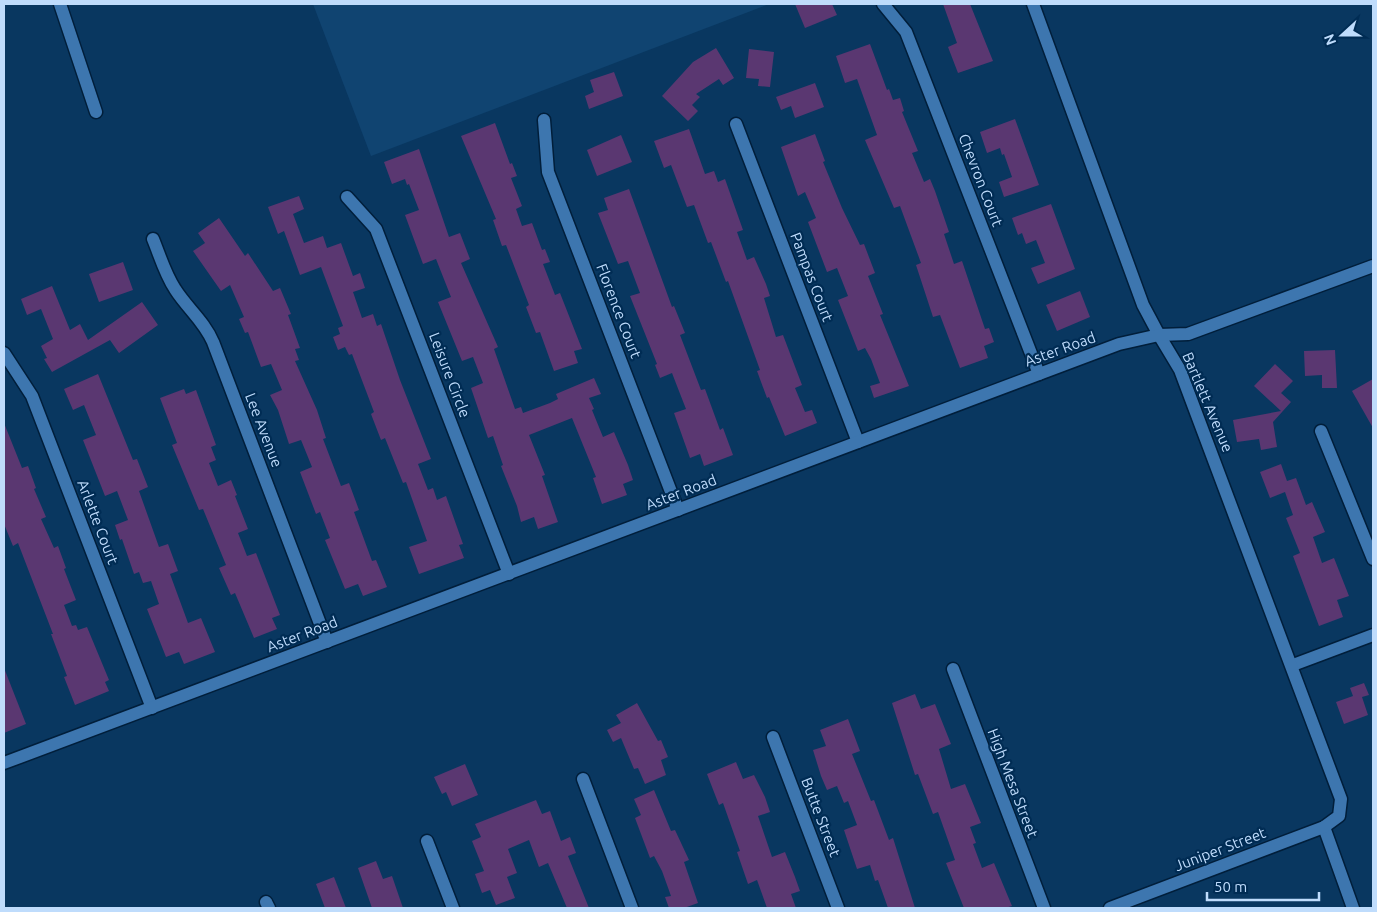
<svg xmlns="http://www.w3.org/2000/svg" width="1377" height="912" font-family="Ubuntu,sans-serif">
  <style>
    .built { fill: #104471 }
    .building { fill: #5a3771 }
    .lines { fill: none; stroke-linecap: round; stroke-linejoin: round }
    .minor-casing { stroke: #011e3a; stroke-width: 15 }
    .tertiary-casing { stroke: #011e3a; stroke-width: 15 }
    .secondary-casing { stroke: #011e3a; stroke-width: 15 }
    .minor { stroke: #3d76af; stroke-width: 12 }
    .tertiary { stroke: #3d76af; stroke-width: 12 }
    .secondary { stroke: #3d76af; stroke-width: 12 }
    .labels { text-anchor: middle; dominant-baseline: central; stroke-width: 4.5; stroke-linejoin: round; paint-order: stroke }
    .street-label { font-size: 15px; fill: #bfdcfc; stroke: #002c54 }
  </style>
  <rect width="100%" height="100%" fill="#093760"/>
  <polygon class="built" points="313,4 769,4 371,156"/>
  <g class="building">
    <polygon points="795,4 832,4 837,15 805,28"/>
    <polygon points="943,4 970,4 993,61 958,73 948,47 957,43"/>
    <polygon points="870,44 887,90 889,89 893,100 900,98 904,111 902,112 918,151 912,153 924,182 930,179 935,191 949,232 944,234 954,264 962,261 985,329 989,328 994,342 984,346 988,358 960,368 940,315 933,317 916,265 921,263 900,206 894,208 865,140 877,135 857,79 845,83 836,56"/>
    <polygon points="716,48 734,78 723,85 719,79 696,94 700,97 692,105 698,111 688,121 662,96 693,62"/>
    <polygon points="749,49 774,52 770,87 758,86 759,79 746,78"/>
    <polygon points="614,72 623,96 589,109 585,96 594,92 590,80"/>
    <polygon points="815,83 824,107 795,118 791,106 781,110 776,97"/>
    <polygon points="1015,119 1039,185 1004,197 999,182 1012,177 1004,154 1002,155 1000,148 987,153 980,132"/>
    <polygon points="495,123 510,164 512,163 517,176 511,178 522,206 516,209 522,226 532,223 542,250 545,249 550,262 543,264 555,295 560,293 582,349 574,351 578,363 554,371 540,332 536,333 526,307 529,305 506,245 502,246 493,220 496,219 461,136"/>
    <polygon points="689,129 705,174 714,171 718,182 725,179 743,230 737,232 747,260 754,257 766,284 770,296 764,298 776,337 783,335 802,385 795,388 805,412 812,410 817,423 785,436 769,397 767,398 757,371 760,370 728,281 726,282 711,242 708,243 694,205 687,207 671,165 664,168 654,141"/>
    <polygon points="815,134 825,161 823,162 842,208 860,245 864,244 875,273 868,276 883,314 880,315 909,386 874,398 870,386 880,383 871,359 865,348 858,351 838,300 848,296 837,268 827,272 808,222 816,218 805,192 798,196 781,147"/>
    <polygon points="621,135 632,162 597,176 587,150"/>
    <polygon points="419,149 449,237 460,233 470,259 461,263 498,347 494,349 515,409 521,407 523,413 550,403 558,399 556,394 594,378 601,394 589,398 594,409 592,410 603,437 614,432 628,465 633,480 623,484 627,495 602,504 593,478 596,477 572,418 529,435 545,475 542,476 558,522 538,529 534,517 521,522 517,506 501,466 503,465 493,436 488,438 471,388 483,383 473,357 462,361 438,302 451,297 436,259 423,264 405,215 419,210 409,184 407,185 405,179 392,184 384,162"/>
    <polygon points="629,189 672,307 674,306 685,333 680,335 701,390 705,389 720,430 723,428 733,455 704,466 700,454 690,458 674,413 686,409 677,386 672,373 660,378 655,365 657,364 630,296 640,293 628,261 618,264 598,213 608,210 604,198"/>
    <polygon points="299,196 304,209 293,214 304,243 323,236 327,248 341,243 353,276 360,273 365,288 353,292 362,318 373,314 377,326 381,324 400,380 431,459 418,464 428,490 433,488 437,500 446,496 463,544 459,545 464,558 419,574 409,547 427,541 406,482 403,483 385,438 381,440 371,414 374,412 352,354 349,355 345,347 338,350 333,337 340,334 338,328 343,326 321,267 300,275 284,231 278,234 268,207"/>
    <polygon points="1051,204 1075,269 1038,284 1031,268 1045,263 1036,240 1026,244 1022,233 1018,235 1012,218"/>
    <polygon points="219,218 245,256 248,253 273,291 280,288 291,314 288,315 300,348 295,349 299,360 295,361 317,410 326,438 323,439 341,486 349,483 359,510 354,512 372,561 376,560 387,587 363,596 358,584 345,589 325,540 330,538 320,512 316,514 300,472 312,467 301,440 289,444 278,410 270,395 282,390 271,364 261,367 248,332 245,333 239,319 244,317 230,285 221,291 193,251 205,243 198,233"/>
    <polygon points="123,262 133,290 99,302 89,274"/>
    <polygon points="52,286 70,330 80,324 88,340 142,302 158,325 119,353 110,340 52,372 44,359 47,358 41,346 53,339 41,309 27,315 21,299"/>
    <polygon points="1080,291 1090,317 1057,331 1046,305"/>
    <polygon points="1335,350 1337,388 1322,388 1322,375 1305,376 1304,351"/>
    <polygon points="1275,364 1293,381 1281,393 1291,402 1273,422 1277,447 1261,450 1259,439 1237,442 1233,420 1281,411 1254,386"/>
    <polygon points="98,374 133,460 137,459 148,487 139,491 159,547 168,544 178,571 170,574 188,623 201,618 215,652 184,664 179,652 166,657 147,609 159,604 151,581 143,583 139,572 134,574 122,539 120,540 115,525 128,520 117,491 105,496 83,440 96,435 84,405 73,410 64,389"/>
    <polygon points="1373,379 1373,428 1352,391"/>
    <polygon points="184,389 186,394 196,390 216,445 211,447 216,460 209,463 218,486 231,480 237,495 235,496 248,529 238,533 247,556 256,553 280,615 272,618 277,629 254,638 235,593 231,595 219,568 226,565 203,509 199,510 172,445 177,443 160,398"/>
    <polygon points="4,423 22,468 28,466 36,488 34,489 46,517 41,519 54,548 58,546 66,568 64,569 76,600 64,605 72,626 76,625 78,630 87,627 109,680 105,682 109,691 75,705 64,677 67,676 51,634 53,634 18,543 13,546 4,524"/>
    <polygon points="1281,464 1287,481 1296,478 1306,505 1312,502 1325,532 1313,537 1322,563 1334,558 1349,596 1337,600 1343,617 1319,626 1293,556 1300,553 1286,518 1293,515 1285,492 1270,498 1260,472"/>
    <polygon points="4,668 26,724 4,733"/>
    <polygon points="1364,683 1369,695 1362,697 1368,715 1344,724 1336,702 1353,696 1350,688"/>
    <polygon points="915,694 921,709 935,704 951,744 939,749 951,789 965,784 981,823 970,827 976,843 973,844 982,868 994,863 1012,906 1005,908 964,908 946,863 955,860 938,812 933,814 918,774 915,775 892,703"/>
    <polygon points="637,703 658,741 661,740 668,757 661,760 666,775 645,784 638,768 634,769 621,738 613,742 607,730 621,723 616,715"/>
    <polygon points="848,719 860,751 852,754 871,801 874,800 889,840 893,838 915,908 888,908 878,880 875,881 870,865 857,869 844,830 857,825 848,801 844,803 837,786 827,790 821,776 813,750 826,746 820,730"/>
    <polygon points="736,762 743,779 754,775 765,797 770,812 758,816 772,857 785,852 795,877 800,891 791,894 796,908 767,908 757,880 748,884 737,852 740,851 723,803 719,805 707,774"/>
    <polygon points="465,764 478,795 452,806 446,792 442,794 434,777"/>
    <polygon points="654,790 671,831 675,830 689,860 684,862 698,903 684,908 669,908 665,897 671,896 662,871 654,856 650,858 635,818 641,815 634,799"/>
    <polygon points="536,800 542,814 550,811 561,841 570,837 576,853 568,856 589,908 567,908 548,863 539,867 529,840 508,849 517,873 507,877 515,898 496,905 490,890 482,893 475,874 484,871 472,841 481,837 475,824"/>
    <polygon points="376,861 383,879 392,876 403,908 372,908 358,868"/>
    <polygon points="334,877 346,908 325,908 316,884"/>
  </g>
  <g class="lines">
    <defs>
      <g id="minor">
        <polyline points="60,4 96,112"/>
        <polyline points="883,4 906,32 1039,374"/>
        <polyline points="544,120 548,172 678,510"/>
        <polyline points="736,124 858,442"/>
        <polyline points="347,197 376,229 509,574"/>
        <path d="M153,239c7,17 12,35 22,50 12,19 29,32 38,53l114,300"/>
        <polyline points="4,353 32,396 152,708"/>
        <polyline points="1321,431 1373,559"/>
        <polyline points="1293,665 1373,635"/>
        <polyline points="953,669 1044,908"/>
        <polyline points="773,737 838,908"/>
        <polyline points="583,779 632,908"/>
        <polyline points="1324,827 1353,908"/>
        <polyline points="427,841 453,908"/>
        <polyline points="266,902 269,908"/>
        <polyline points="1110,908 1324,827 1339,816 1341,799 1180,370 1159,335"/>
      </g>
      <polyline id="tertiary" points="1033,4 1143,305 1159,335"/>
      <polyline id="secondary" points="4,763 1119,344 1159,335 1188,334 1373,266"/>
    </defs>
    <use href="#minor" class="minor-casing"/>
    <use href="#tertiary" class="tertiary-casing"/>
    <use href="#secondary" class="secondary-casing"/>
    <use href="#minor" class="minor"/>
    <use href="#tertiary" class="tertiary"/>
    <use href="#secondary" class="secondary"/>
  </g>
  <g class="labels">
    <g class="street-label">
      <text transform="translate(981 180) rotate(69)">Chevron Court</text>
      <text transform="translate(812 277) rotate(69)">Pampas Court</text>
      <text transform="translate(619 311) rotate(69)">Florence Court</text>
      <text transform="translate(1060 349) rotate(-20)">Aster Road</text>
      <text transform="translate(450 375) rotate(69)">Leisure Circle</text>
      <text transform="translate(1208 402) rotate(67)">Bartlett Avenue</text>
      <text transform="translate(264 430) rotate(69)">Lee Avenue</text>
      <text transform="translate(681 492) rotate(-21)">Aster Road</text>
      <text transform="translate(98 522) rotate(69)">Arlette Court</text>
      <text transform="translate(302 634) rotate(-21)">Aster Road</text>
      <text transform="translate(1013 783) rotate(69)">High Mesa Street</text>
      <text transform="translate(821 817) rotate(69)">Butte Street</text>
      <text transform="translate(1220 849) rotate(-21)">Juniper Street</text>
    </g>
  </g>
  <rect width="1377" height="912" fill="none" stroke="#bfdcfc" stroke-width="10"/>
  <g transform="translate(1342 35) rotate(249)" stroke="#002c54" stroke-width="4" paint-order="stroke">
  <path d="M0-4L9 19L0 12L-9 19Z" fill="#bfdcfc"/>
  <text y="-8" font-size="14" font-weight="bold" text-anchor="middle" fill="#bfdcfc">N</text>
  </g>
  <path d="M1207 892v8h112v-8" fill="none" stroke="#bfdcfc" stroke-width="2.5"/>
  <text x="1214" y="892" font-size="15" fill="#bfdcfc" stroke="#002c54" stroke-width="4" paint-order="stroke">50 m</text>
</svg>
